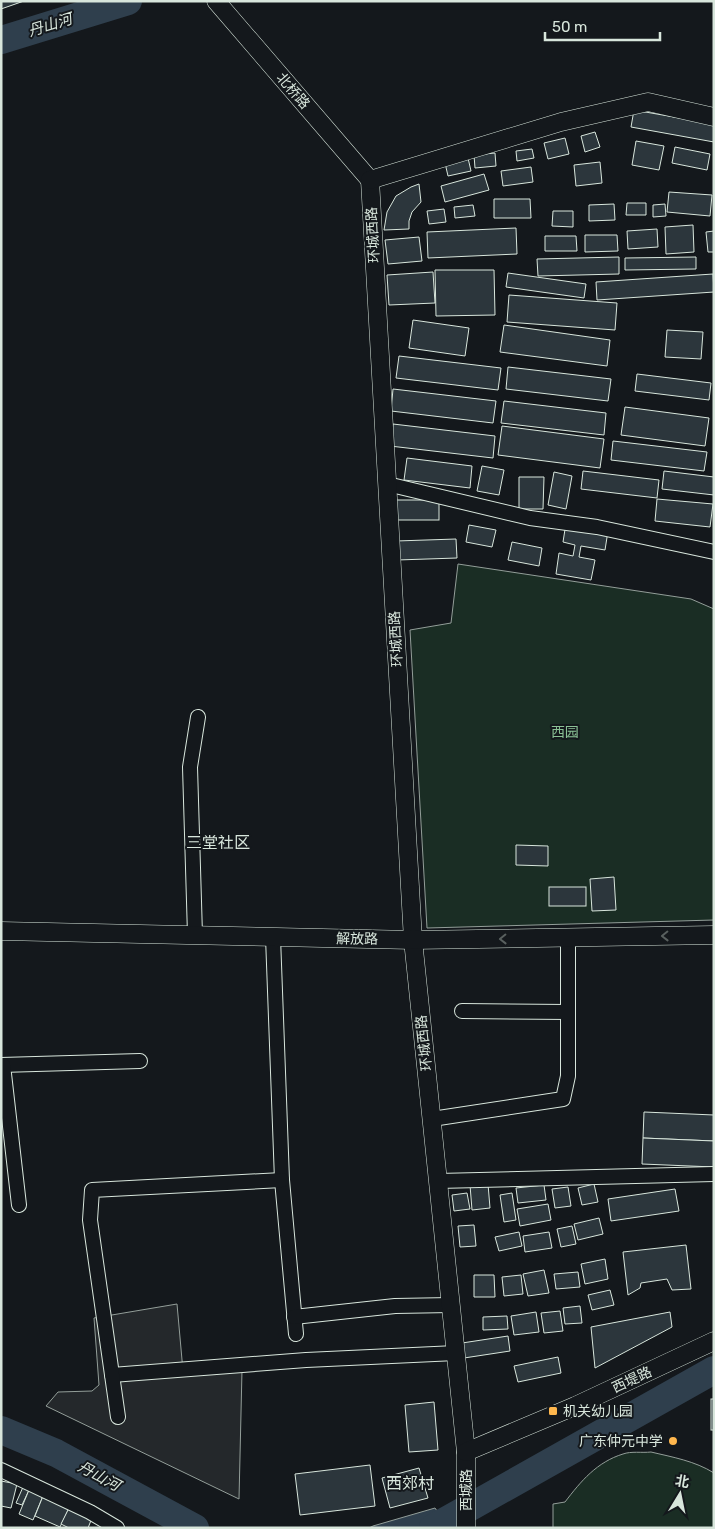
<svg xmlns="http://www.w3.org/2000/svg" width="715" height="1529" font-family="Rubik,'Noto Sans SC',sans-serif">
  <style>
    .green { fill: #1a2d24; stroke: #939e99 }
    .parking { fill: #24282b; stroke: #939e99 }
    .water { fill: #2f3f4d; stroke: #939e99 }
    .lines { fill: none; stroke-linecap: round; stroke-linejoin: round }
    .river { stroke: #2f3f4d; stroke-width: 28 }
    .building { fill: #2c363c; stroke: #d8e6dc }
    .minor-casing { stroke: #d8e6dc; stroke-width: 16 }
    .tertiary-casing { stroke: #d8e6dc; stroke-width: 19 }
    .minor { stroke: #14181c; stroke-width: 14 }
    .tertiary { stroke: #14181c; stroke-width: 18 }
    .oneway { stroke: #59605f }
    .poi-dot { fill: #ffb74d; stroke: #14181c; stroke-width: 2 }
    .labels { text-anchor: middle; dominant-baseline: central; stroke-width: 4; stroke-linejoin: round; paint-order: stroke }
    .street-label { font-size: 14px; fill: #d8e6dc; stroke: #14181c }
    .park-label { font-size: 14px; fill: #8ac095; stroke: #14181c }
    .poi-label { font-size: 14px; fill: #d8e6dc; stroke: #14181c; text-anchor: start }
    .water-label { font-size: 15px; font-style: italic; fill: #d8e6dc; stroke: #14181c }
    .quarter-label { font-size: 16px; fill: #d8e6dc; stroke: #14181c }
  </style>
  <rect width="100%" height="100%" fill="#14181c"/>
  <g class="green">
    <polygon points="458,564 691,599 714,609 714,920 427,928 410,630 451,623"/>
    <path d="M651,1452c21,5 44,9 63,21v55h-161v-24l12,-2c16,-21 32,-40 58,-48 8,-3 19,-1 28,-2z"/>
  </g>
  <polygon class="parking" points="177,1304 183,1371 242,1370 239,1499 46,1406 58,1392 92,1391 99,1385 94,1318"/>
  <polygon class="water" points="435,1508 449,1528 369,1528 373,1526"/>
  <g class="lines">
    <g class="river">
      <polyline points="1,40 128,1"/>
      <polyline points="1,1430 56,1453 195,1528"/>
      <polyline points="433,1528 714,1370"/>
    </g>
  </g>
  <g class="building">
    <polygon points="1,1 24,1 1,9"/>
    <polygon points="634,110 714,124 714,142 631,127"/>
    <polygon points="595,132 600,147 585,152 581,136"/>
    <polygon points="565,138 569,154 548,159 544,143"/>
    <polygon points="636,141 664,146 659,170 632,165"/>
    <polygon points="675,147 710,154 707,170 672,163"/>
    <polygon points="532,149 534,158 517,161 516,151"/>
    <polygon points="495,153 496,166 475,168 474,155"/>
    <polygon points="468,158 471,171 448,176 445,163"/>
    <polygon points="600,162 602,183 576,186 574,165"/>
    <polygon points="531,167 533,182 503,186 501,171"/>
    <polygon points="484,174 489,190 445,202 441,186"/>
    <polygon points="419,184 421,202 412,212 409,221 409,229 384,230 387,212 396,196 411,187"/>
    <polygon points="669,192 712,195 710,216 667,212"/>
    <polygon points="494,199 530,199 531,218 494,218"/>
    <polygon points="627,203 646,203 646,215 626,215"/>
    <polygon points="614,204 615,220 589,221 589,205"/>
    <polygon points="665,204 666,216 653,217 653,205"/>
    <polygon points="473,205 475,216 455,218 454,207"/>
    <polygon points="444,209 446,222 429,224 427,211"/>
    <polygon points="553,211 573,211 573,227 552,226"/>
    <polygon points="693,225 694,252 666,254 665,227"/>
    <polygon points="516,228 517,254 428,258 427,232"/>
    <polygon points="657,229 658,247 628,249 627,231"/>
    <polygon points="714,231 714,252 708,252 706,232"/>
    <polygon points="585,235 617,235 618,251 585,252"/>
    <polygon points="545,236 576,236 577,251 545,251"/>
    <polygon points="419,237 422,261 388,264 385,240"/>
    <polygon points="619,257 619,274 538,276 537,259"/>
    <polygon points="696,257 696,269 625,270 625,258"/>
    <polygon points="435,270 494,270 495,315 436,316"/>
    <polygon points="433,272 435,303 389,305 387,275"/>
    <polygon points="508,273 586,284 584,298 506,287"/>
    <polygon points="713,274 714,292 597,300 596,282"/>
    <polygon points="509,295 617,303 615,330 507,322"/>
    <polygon points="413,320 469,328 465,356 409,348"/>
    <polygon points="504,325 610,340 607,366 500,352"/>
    <polygon points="667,330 703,332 701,359 665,357"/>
    <polygon points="399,356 501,368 498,390 396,378"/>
    <polygon points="508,367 611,379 608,401 506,389"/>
    <polygon points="637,374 711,383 709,400 635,391"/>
    <polygon points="393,389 496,401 493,423 391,411"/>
    <polygon points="504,401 606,413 604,435 501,423"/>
    <polygon points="625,407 709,418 705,446 621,435"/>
    <polygon points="393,424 495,436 493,458 390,446"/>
    <polygon points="502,426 604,439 600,468 498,455"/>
    <polygon points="613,441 707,452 704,471 611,460"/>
    <polygon points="407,458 472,466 470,488 404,480"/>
    <polygon points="482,466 504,470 499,495 477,491"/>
    <polygon points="583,471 659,480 657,498 581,489"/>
    <polygon points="664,471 714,477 714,495 662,489"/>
    <polygon points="554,472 572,476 566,509 548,505"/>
    <polygon points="519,477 544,477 543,509 519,509"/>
    <polygon points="657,499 713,504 710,527 655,521"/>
    <rect x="391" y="500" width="48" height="20"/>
    <polygon points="566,523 608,531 605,550 581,546 579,557 595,560 591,580 556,574 559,553 573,556 575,545 563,542"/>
    <polygon points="469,525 496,530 492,547 466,542"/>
    <polygon points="456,539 457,558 397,560 396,541"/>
    <polygon points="512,542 542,548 539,566 508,560"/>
    <polygon points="516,845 548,846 548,866 516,865"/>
    <polygon points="614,877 616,910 592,911 590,879"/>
    <rect x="549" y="887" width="37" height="19"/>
    <polygon points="644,1112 714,1115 714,1141 643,1138"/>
    <polygon points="643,1138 714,1141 714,1167 642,1164"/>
    <polygon points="488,1184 490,1208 472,1210 470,1185"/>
    <polygon points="594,1184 598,1202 582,1205 578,1188"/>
    <polygon points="544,1185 546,1200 518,1203 516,1188"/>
    <polygon points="568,1187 571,1206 555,1208 552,1189"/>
    <polygon points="675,1189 679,1211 611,1221 608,1199"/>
    <polygon points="467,1193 470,1209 454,1211 452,1195"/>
    <polygon points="512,1193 516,1220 504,1222 500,1195"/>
    <polygon points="548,1204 551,1220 520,1226 517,1209"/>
    <polygon points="599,1218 603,1234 578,1240 574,1224"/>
    <polygon points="474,1225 476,1246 460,1247 458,1226"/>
    <polygon points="572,1226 576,1244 561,1247 557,1229"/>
    <polygon points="519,1232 522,1246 499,1251 495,1237"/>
    <polygon points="549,1232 552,1248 525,1252 523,1236"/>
    <polygon points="686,1245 691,1289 672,1290 667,1279 641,1283 640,1288 628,1295 623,1252"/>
    <polygon points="605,1259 608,1279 585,1284 581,1264"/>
    <polygon points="544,1270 549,1293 528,1296 523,1274"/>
    <polygon points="578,1272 580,1287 556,1289 554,1274"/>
    <polygon points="474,1275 494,1275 495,1297 474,1297"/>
    <polygon points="521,1275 523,1294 504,1296 502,1277"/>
    <polygon points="610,1290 614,1305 592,1310 588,1295"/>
    <polygon points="580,1306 582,1323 565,1324 563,1308"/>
    <polygon points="560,1311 563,1331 544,1333 541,1313"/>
    <polygon points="536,1312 539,1332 514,1335 511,1316"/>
    <polygon points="670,1312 672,1327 595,1368 591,1327"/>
    <polygon points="507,1316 508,1329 483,1330 483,1317"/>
    <polygon points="508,1336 510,1351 464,1358 462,1343"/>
    <polygon points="558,1357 561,1373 518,1382 514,1366"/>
    <rect x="711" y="1399" width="3" height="31"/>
    <polygon points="434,1402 438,1450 409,1452 405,1405"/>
    <polygon points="370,1465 375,1506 300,1515 295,1474"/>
    <polygon points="419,1468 428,1498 390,1508 382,1478"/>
    <polygon points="1,1481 17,1484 11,1508 1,1506"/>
    <polygon points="23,1487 29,1490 22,1505 16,1503"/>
    <polygon points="29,1490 43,1496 33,1520 19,1514"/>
    <polygon points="43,1496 69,1508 60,1527 35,1516"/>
    <polygon points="69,1508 92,1518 88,1528 69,1528 61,1524"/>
  </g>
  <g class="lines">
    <defs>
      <g id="minor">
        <polyline points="387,484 530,518 597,527 714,552"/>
        <polyline points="195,935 190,767 198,717"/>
        <polyline points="273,937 282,1180 296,1334"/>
        <polyline points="462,1011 568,1012"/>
        <polyline points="1,1065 140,1061"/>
        <polyline points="3,1065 19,1205"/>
        <polyline points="432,1119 563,1099 568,1076 568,938"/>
        <polyline points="438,1181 714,1174"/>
        <polyline points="294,1317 395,1306 451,1305"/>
        <polyline points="112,1375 306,1360 456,1353"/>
        <polyline points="118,1417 90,1220 92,1190 282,1180"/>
        <polyline points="1,1470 90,1512 117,1528"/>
      </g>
      <g id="tertiary">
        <polyline points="216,1 370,180"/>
        <polyline points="370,180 413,940 466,1452 466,1528"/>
        <polyline points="370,180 561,122 648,102 714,117"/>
        <polyline points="1,931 413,940 714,935"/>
        <polyline points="466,1452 575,1406 714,1341"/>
      </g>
    </defs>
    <use href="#minor" class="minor-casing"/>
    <use href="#tertiary" class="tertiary-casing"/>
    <use href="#minor" class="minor"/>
    <use href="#tertiary" class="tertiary"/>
  </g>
  <defs><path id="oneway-chevron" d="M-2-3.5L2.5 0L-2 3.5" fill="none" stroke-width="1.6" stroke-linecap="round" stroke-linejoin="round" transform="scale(1.25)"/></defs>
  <g class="oneway">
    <use href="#oneway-chevron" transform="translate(665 936) rotate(179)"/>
    <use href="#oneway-chevron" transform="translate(503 939) rotate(179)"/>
  </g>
  <g class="poi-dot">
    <rect x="548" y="1406" width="10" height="10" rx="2.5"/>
    <circle cx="673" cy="1441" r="5"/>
  </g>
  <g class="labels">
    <g class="street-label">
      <text transform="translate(293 91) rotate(49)">北桥路</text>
      <text transform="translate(373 235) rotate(-93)">环城西路</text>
      <text transform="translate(396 639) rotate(-93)">环城西路</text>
      <text transform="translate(357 939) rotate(1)">解放路</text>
      <text transform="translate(424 1043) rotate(-96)">环城西路</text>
      <text transform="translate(632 1380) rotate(-25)">西堤路</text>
      <text transform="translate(466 1490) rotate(-90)">西城路</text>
    </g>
    <g class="park-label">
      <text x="565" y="732">西园</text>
    </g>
    <g class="poi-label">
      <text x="563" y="1411">机关幼儿园</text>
      <text x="663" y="1441" text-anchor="end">广东仲元中学</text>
    </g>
    <g class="water-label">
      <text transform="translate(50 25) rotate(-17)">丹山河</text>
      <text transform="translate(99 1476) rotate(28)">丹山河</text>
    </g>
    <g class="quarter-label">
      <text x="218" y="842">三堂社区</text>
      <text x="410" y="1483">西郊村</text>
    </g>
  </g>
  <rect width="715" height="1529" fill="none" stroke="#d8e6dc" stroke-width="5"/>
  <g transform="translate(680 1494) rotate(10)" stroke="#14181c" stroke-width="4" paint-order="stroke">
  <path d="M0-4L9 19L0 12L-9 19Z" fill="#d8e6dc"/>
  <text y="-8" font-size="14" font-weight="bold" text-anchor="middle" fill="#d8e6dc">北</text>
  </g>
  <path d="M545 32v8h115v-8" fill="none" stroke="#d8e6dc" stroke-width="2.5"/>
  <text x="552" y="32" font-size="15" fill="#d8e6dc" stroke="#14181c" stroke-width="4" paint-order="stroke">50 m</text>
</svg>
